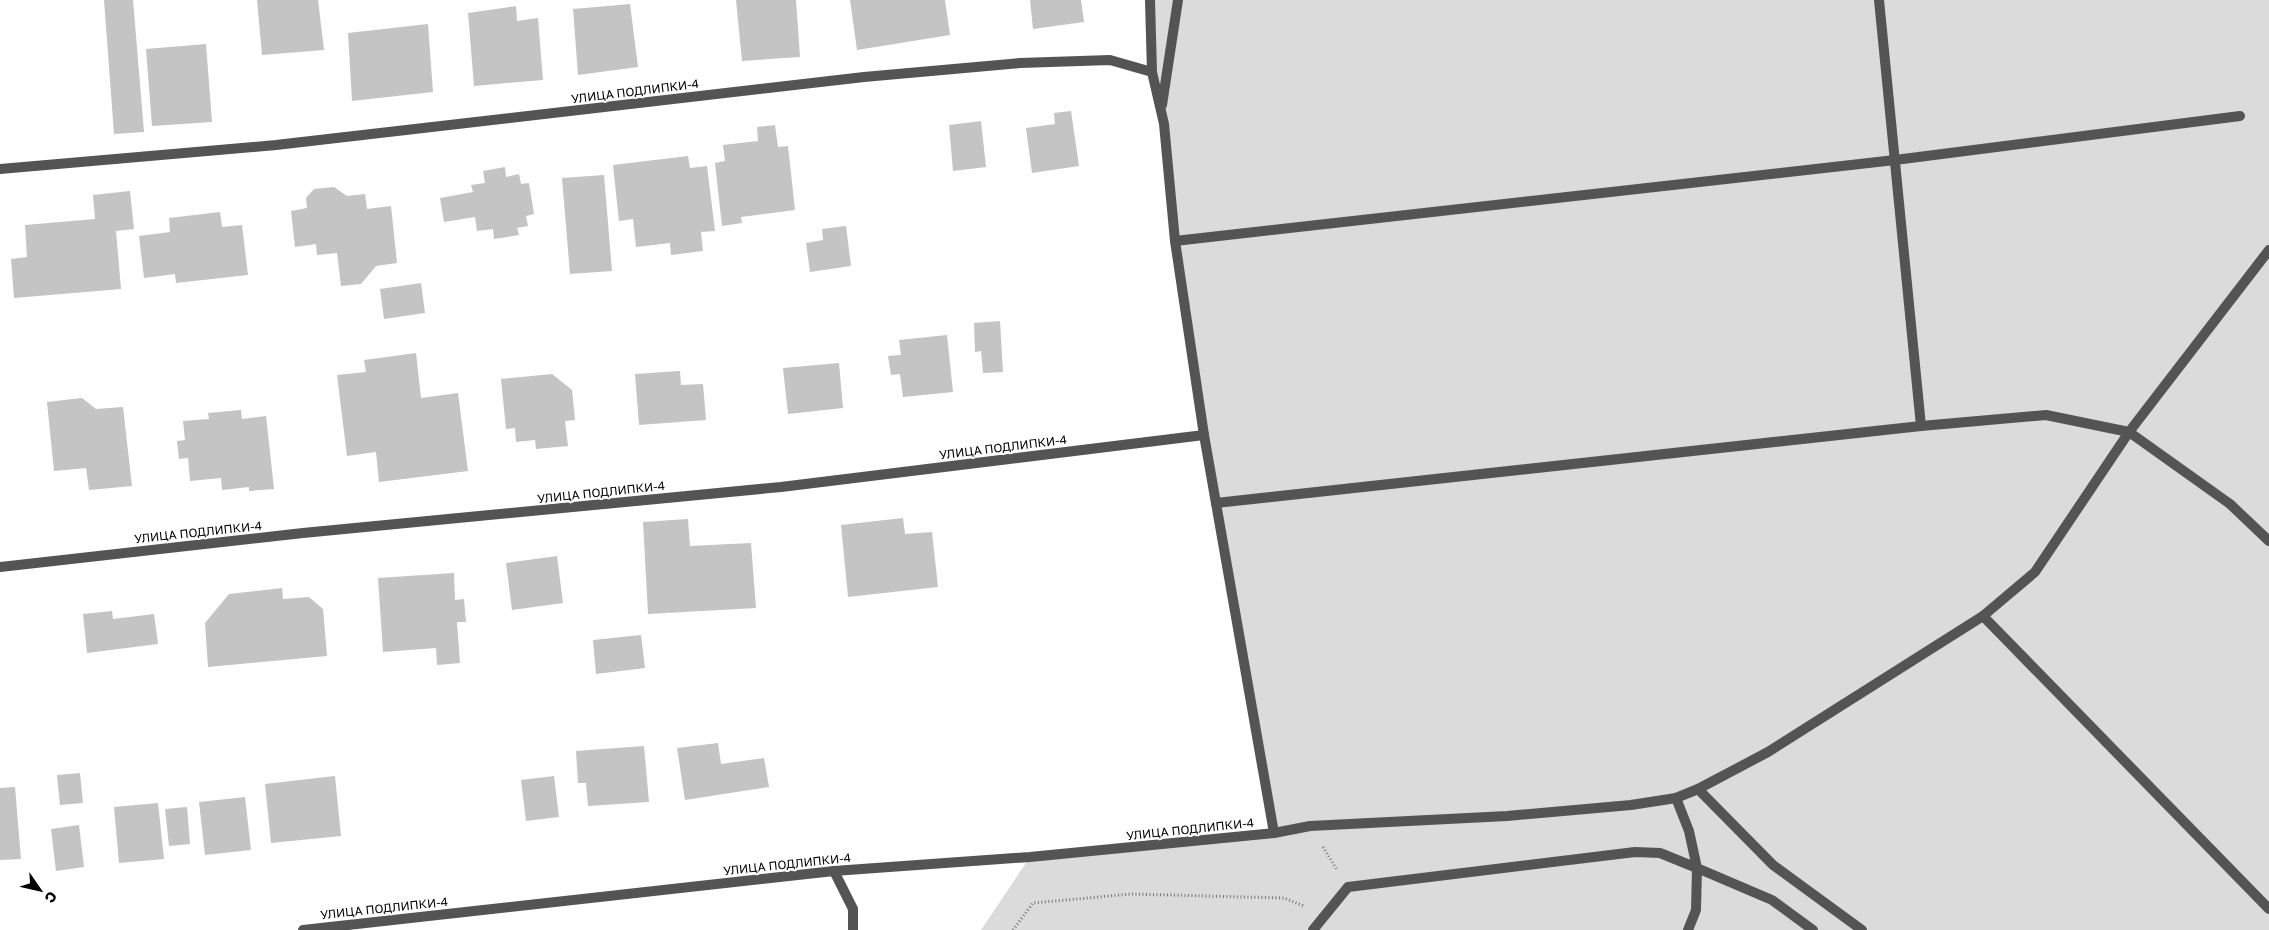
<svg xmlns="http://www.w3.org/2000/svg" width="2269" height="930" font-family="'Golos Text',sans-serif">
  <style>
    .green { fill: #dbdbdb }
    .building { fill: #c4c4c4 }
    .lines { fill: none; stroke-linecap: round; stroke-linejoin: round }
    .path { stroke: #767676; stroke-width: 3; stroke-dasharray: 1 2.5; stroke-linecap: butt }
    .lane { stroke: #545454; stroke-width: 10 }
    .street { stroke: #545454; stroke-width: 10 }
    .labels { text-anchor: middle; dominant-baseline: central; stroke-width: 4; stroke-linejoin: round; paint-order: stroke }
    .street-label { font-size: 12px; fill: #000; stroke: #fff }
  </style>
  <rect width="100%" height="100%" fill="#fff"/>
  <polygon class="green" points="1150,0 2269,0 2269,930 981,930 1030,857 1273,833 1204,435 1152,72"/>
  <g class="building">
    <polygon points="104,0 133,0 144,132 114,134"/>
    <polygon points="257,0 318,0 324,50 262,55"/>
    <polygon points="736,0 796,0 800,57 742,61"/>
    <polygon points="850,0 945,0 950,35 857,50"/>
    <polygon points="1030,0 1081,0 1084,22 1033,29"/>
    <polygon points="630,4 638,67 578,75 573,9"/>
    <polygon points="516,6 517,21 538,18 543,80 474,86 468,13"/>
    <polygon points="428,24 433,92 352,101 348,33"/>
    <polygon points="206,44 212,122 152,126 146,49"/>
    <polygon points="1071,111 1079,166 1032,173 1026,128 1055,124 1054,113"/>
    <polygon points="981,121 986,167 953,171 949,125"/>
    <polygon points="775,125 778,147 788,146 795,210 741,217 742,223 722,226 715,163 725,161 723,145 758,141 757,127"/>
    <polygon points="688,156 690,168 707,166 715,231 701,232 703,251 671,255 670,243 636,247 633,219 619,221 613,165"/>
    <polygon points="505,167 506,177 519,174 521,184 529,183 534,214 526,216 528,226 517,228 519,235 494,239 493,229 477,231 475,217 444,222 440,198 473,192 471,185 485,183 483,171"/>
    <polygon points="604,175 612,271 570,274 562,178"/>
    <polygon points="334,187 347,196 365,194 367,209 391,206 397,263 376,266 361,284 341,286 337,253 317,255 316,244 295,247 291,211 307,208 306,198 314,189"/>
    <polygon points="130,191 134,229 116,231 121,289 14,298 11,259 27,257 25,225 95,219 93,195"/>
    <polygon points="220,212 222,227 242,225 248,275 176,283 175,274 144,278 139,236 170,232 169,218"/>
    <polygon points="846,226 851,266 810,272 806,243 823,240 822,229"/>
    <polygon points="421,283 425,313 384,319 380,289"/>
    <polygon points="1000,321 1003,372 983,373 981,351 975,352 974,323"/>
    <polygon points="947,335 953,392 903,397 900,374 891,375 888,356 901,355 899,340"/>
    <polygon points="416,353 421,398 458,393 468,471 379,482 376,452 347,456 337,375 366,372 364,360"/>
    <polygon points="839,363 843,408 788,414 783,368"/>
    <polygon points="680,371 681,385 703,384 706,420 639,425 635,374"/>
    <polygon points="552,374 572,390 575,420 565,421 568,446 536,449 535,440 516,442 515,428 506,429 501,379"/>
    <polygon points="82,398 96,409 123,407 132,486 89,490 86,468 54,471 47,402"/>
    <polygon points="241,410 242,419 266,416 274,489 249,491 249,487 222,490 221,478 190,481 188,458 179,459 177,441 185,440 183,421 209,419 208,413"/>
    <polygon points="903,518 905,534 932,532 938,587 848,597 841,525"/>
    <polygon points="688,519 690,546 751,543 756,608 648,614 643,522"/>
    <polygon points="557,556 563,603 512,610 506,563"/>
    <polygon points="454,573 455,600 464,599 466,622 457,622 460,663 437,665 436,648 383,652 378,578"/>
    <polygon points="282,588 283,599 309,597 323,609 327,656 208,667 205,623 229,594"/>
    <polygon points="112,611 113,619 154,614 158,644 87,653 83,614"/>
    <polygon points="641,635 645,668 596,674 593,640"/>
    <polygon points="718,743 721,764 764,758 769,787 685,800 677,748"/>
    <polygon points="644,746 649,802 588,806 586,783 578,783 576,751"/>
    <polygon points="80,773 83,803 60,805 57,775"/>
    <polygon points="335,776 341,836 271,843 265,784"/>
    <polygon points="554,776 559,817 526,821 521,780"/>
    <polygon points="15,787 21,859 0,860 0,788"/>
    <polygon points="245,797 251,850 205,855 199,802"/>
    <polygon points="158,803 164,859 119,863 114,807"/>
    <polygon points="187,807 190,844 169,846 165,809"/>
    <polygon points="79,825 84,867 56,871 51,829"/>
  </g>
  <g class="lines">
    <g class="path">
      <polyline points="1323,847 1337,870"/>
      <polyline points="1013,930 1033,903 1131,894 1284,898 1304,906"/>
    </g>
    <g class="lane">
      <polyline points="1879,0 1921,426"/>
      <polyline points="1175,241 1895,160 2240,116"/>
      <polyline points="1216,503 1921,426 2046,415 2129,432 2230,504 2269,541"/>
      <polyline points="1983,616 2269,909"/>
      <polyline points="1698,789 1773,865 1862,930"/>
      <polyline points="1676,798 1689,831 1697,868 1772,900 1813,930"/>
      <polyline points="1313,930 1348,887 1635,852 1660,853 1697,868 1696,910 1688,930"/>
    </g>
    <g class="street">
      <polyline points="1150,0 1152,72 1164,124 1175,241 1204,435 1274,833"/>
      <polyline points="1162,105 1178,0"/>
      <polyline points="0,169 276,145 864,77 1020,63 1110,60 1152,72"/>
      <polyline points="0,567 303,533 781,487 1204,435"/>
      <polyline points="834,871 853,909 853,930"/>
      <polyline points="303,930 834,871 1030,857 1274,833 1310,826 1507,816 1631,805 1676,798 1698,789 1768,752 1983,616 2035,572 2129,432 2269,250"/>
    </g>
  </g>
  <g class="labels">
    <g class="street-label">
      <text transform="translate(635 91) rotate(-7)">УЛИЦА ПОДЛИПКИ-4</text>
      <text transform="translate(1003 447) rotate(-7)">УЛИЦА ПОДЛИПКИ-4</text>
      <text transform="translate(601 492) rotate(-6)">УЛИЦА ПОДЛИПКИ-4</text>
      <text transform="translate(198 532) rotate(-6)">УЛИЦА ПОДЛИПКИ-4</text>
      <text transform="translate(1190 829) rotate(-6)">УЛИЦА ПОДЛИПКИ-4</text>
      <text transform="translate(787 864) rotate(-6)">УЛИЦА ПОДЛИПКИ-4</text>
      <text transform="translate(384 908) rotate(-6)">УЛИЦА ПОДЛИПКИ-4</text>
    </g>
  </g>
  <g transform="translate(40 890) rotate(124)" stroke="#ffffff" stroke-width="4" paint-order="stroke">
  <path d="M0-4L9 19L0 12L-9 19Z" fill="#000000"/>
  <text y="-8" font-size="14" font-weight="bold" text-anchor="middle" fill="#000000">С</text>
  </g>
</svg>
